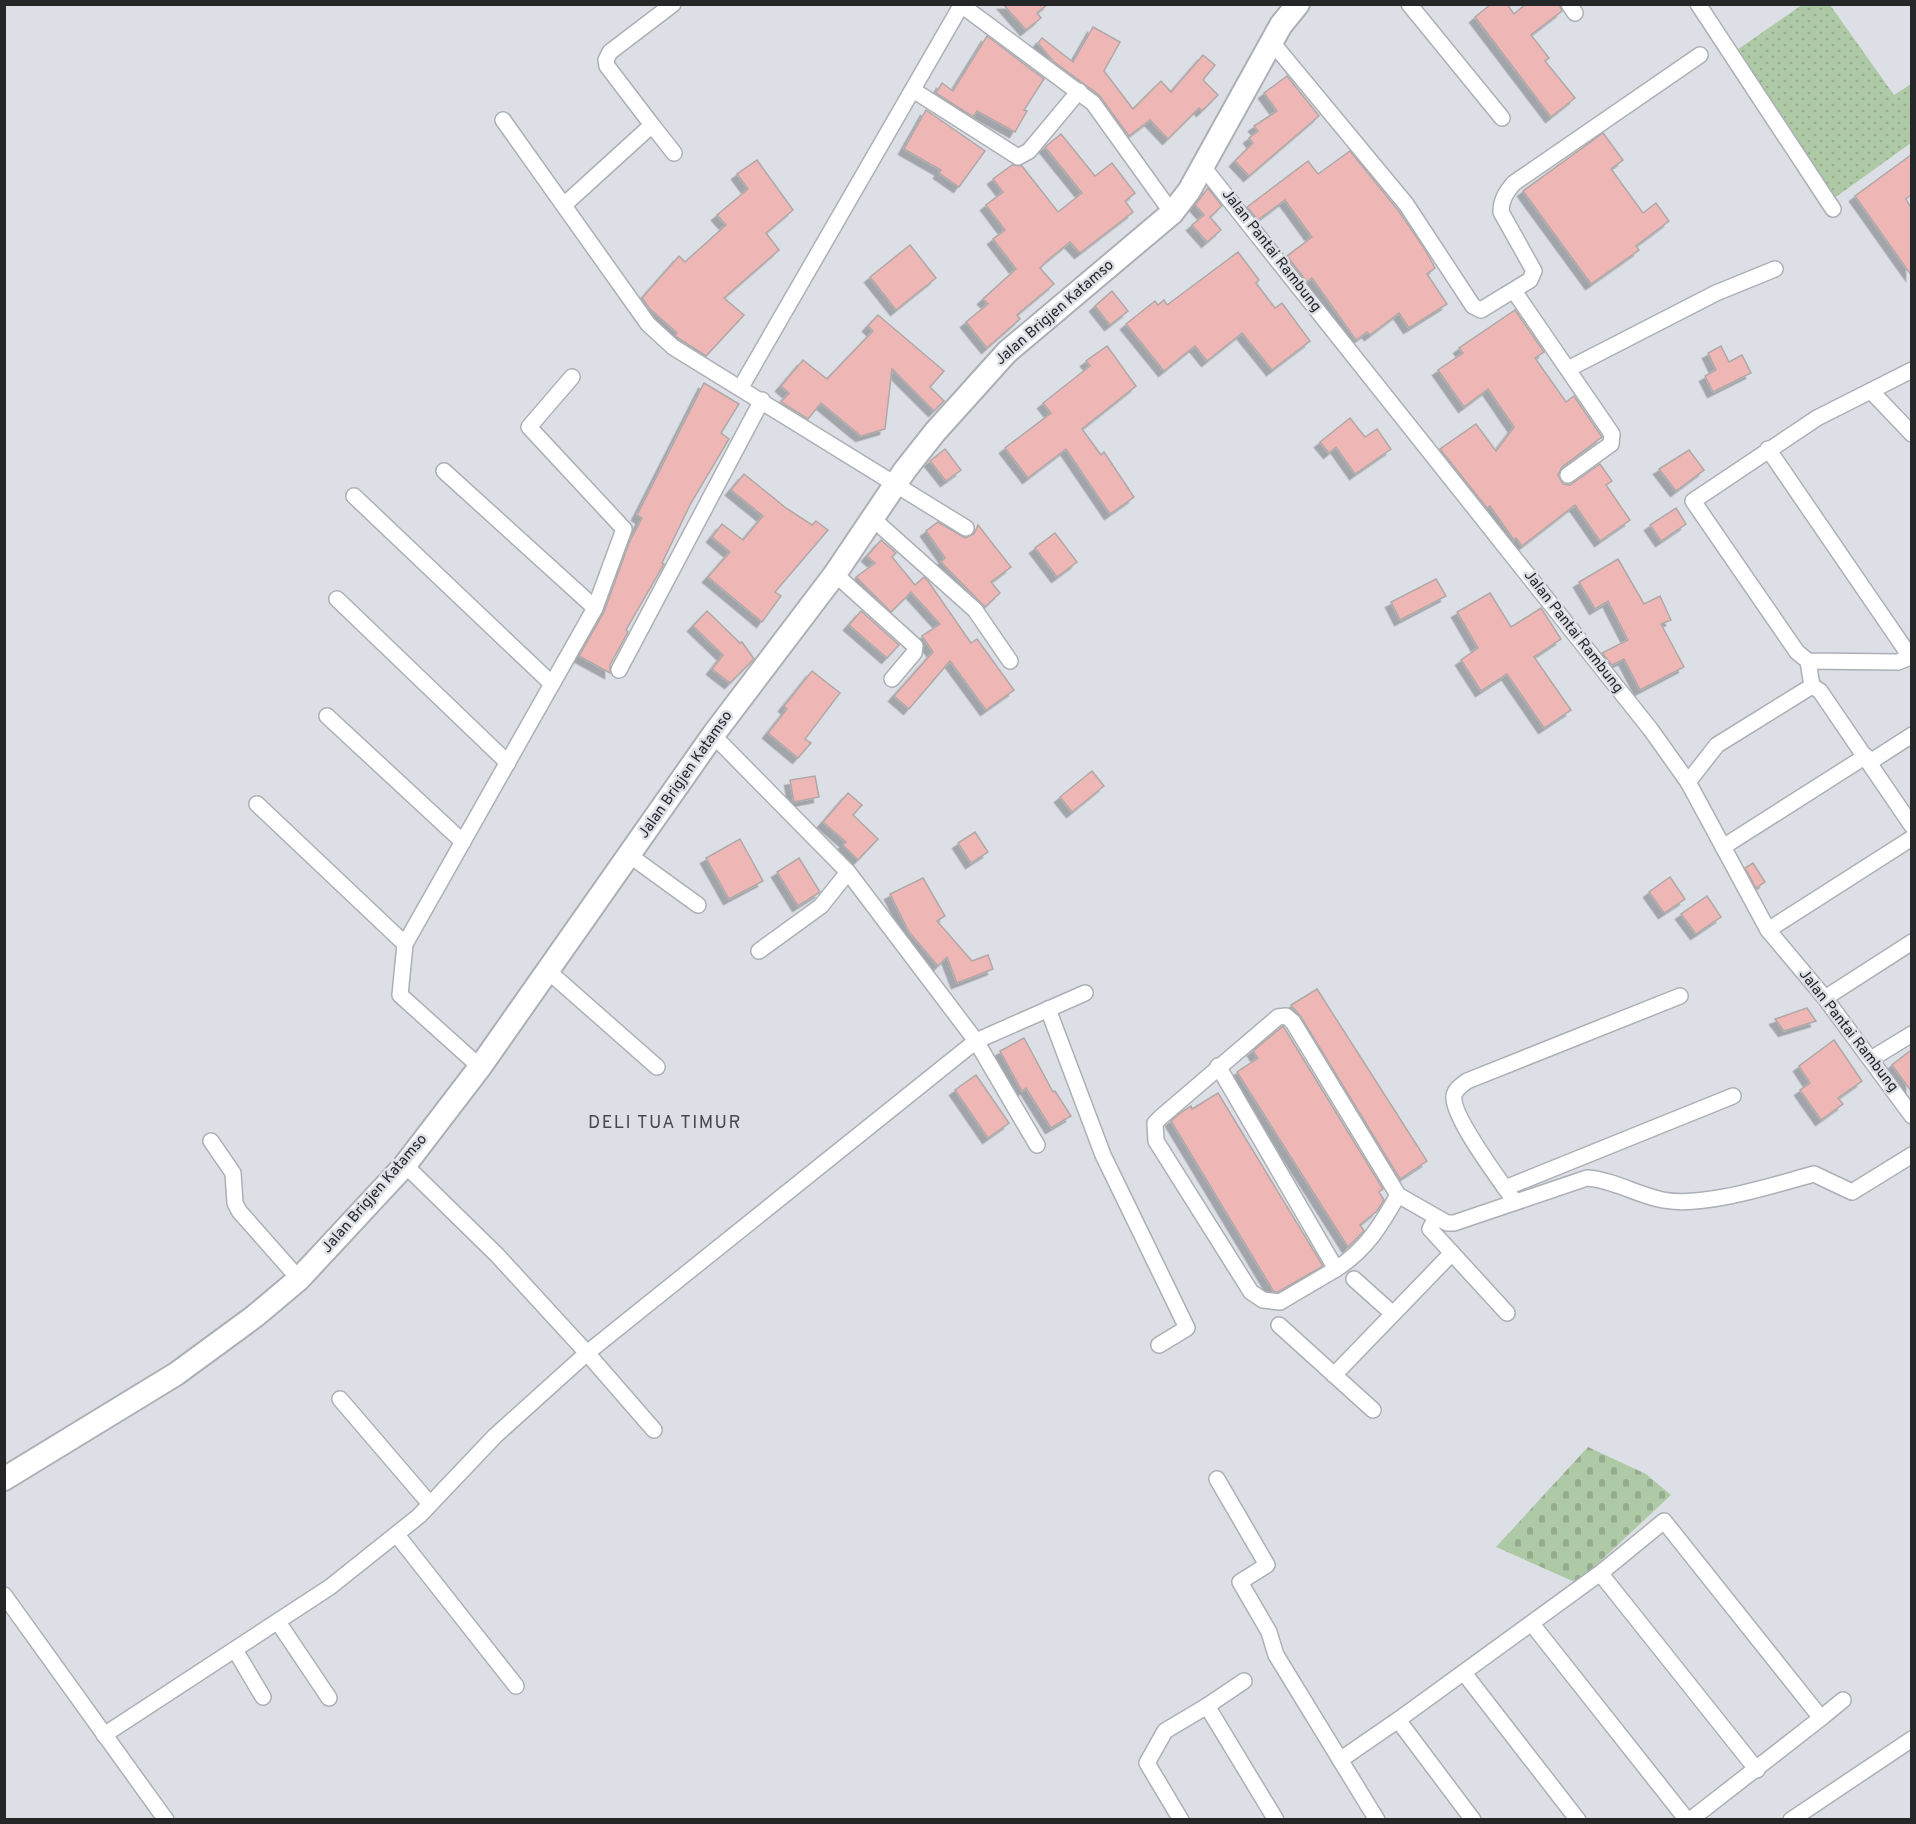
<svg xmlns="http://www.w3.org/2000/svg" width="1916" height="1824" font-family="Overpass,sans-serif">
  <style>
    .grass { fill: url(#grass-dots) }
    .cemetery { fill: url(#cemetery-stones) }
    .building { fill: #eeb7b6; stroke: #b0a8a7; stroke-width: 1.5; filter: url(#shadow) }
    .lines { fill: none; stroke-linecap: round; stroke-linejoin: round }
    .street-casing { stroke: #acb0b6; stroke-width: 18 }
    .primary-casing { stroke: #acb0b6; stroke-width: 26 }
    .street { stroke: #fff; stroke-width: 15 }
    .primary { stroke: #fff; stroke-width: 22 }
    .labels { text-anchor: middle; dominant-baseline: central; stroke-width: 5; stroke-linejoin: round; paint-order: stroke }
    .street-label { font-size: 15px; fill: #242628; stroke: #dce0e6 }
    .quarter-label { font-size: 18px; letter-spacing: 1.5px; fill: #45484d; stroke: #dce0e6 }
  </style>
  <defs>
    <pattern id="grass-dots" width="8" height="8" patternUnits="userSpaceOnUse" patternTransform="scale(1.5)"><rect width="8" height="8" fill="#aec9a5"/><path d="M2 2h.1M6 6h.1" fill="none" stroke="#96ac8e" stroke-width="1.8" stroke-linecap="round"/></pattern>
    <pattern id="cemetery-stones" width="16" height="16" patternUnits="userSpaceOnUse" patternTransform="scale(1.5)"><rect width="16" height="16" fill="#aec9a5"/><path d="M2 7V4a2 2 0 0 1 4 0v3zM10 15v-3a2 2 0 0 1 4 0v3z" fill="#96ac8e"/></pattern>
    <filter id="shadow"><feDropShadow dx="-5.5" dy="5.5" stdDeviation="0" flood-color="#0004"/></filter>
  </defs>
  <rect width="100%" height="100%" fill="#dce0e6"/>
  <polygon class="grass" points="1802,5 1830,5 1894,95 1911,84 1911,143 1833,199 1731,54"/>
  <polygon class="cemetery" points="1588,1447 1646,1474 1671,1495 1577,1583 1496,1547"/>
  <g class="building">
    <polygon points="1003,4 1048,4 1037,13 1041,18 1026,30"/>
    <polygon points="1491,4 1507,4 1514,14 1526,4 1559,4 1562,11 1531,35 1549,58 1545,61 1575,98 1551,117 1475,17"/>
    <polygon points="1093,27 1120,42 1104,71 1133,109 1161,81 1171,92 1203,55 1215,65 1203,80 1218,95 1202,111 1199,108 1168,139 1150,120 1129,136 1099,95 1053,61 1038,43 1042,38 1073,62"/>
    <polygon points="987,36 1044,79 1024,110 1027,111 1015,132 977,111 973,117 936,93 942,83 953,91"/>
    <polygon points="1287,76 1319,116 1249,176 1235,161 1253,143 1249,138 1258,131 1254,126 1277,111 1264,93"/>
    <polygon points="926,110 985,151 959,187 939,173 941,170 904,149"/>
    <polygon points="1603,133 1623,160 1611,169 1643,213 1656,203 1669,221 1636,246 1639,250 1591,284 1523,191"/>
    <polygon points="1061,134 1095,176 1112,163 1135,193 1125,201 1133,212 1080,253 1070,242 1048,260 1040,268 1054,284 1017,315 1020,319 987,348 966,322 988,304 983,299 1016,269 993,239 1005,230 986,205 1003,192 993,179 1012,165 1022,166 1058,212 1082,193 1045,147"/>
    <polygon points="1350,151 1398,210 1424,248 1435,268 1427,274 1447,304 1409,328 1399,313 1370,335 1367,332 1356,340 1312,278 1307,282 1287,256 1312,237 1285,200 1258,220 1247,207 1308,161 1318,174"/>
    <polygon points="1911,155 1911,195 1906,199 1911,208 1911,275 1855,196"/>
    <polygon points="757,160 793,210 766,233 779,250 724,298 744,315 706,356 678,338 675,336 677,333 649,308 642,298 679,256 685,262 726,225 717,215 748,189 737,174"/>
    <polygon points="1208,188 1222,206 1210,217 1221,230 1207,242 1192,225 1204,215 1195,205"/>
    <polygon points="910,245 936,278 896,310 870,277"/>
    <polygon points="1238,252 1259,280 1256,283 1275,308 1282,303 1310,341 1272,370 1242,333 1207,361 1195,346 1164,371 1126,324 1155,301 1158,305 1164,300 1167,305"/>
    <polygon points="1112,291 1128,311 1110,325 1095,306"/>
    <polygon points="1515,310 1544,352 1535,358 1566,402 1574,396 1602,437 1562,467 1558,475 1563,484 1570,485 1600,464 1612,481 1606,485 1630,520 1600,541 1575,505 1522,546 1516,538 1514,540 1490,506 1487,508 1440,449 1476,424 1496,451 1514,427 1488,389 1464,407 1438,370 1463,353 1459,348"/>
    <polygon points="878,315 944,371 930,387 944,401 934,411 892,369 885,429 861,436 821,403 808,419 781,402 789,393 781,386 803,360 827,379 873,331 868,326"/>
    <polygon points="1107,346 1136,386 1082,429 1101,455 1104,452 1134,497 1110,514 1066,449 1028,478 1005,448 1051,413 1043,403 1090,366 1086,361"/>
    <polygon points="1721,346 1729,362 1742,355 1751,373 1713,392 1705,376 1716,370 1708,353"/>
    <polygon points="704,383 739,404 721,433 729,439 691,503 662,563 664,564 626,630 628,632 610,665 610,673 579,656 604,612 629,543 642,518 637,515"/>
    <polygon points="1350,418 1365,437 1377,429 1391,449 1355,474 1336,447 1329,453 1320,442"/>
    <polygon points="945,449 961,470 946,481 930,461"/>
    <polygon points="1689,450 1704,470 1676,491 1659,469"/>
    <polygon points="744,474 786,508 812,525 816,521 828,530 775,592 781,596 762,622 708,577 730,552 712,537 722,524 743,540 763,516 731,490"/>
    <polygon points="1676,508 1686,524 1661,541 1650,525"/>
    <polygon points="938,522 965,538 974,534 978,525 1011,567 991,582 1000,593 985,607 941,562 945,558 926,531"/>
    <polygon points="1055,533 1077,562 1057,577 1035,548"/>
    <polygon points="881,540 896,553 892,557 915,585 924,577 928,581 971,643 977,639 1014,690 986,710 950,661 909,709 894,696 933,652 922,636 940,624 911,592 891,612 856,577 875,563 867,556"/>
    <polygon points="1618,559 1644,604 1660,596 1671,620 1661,624 1684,667 1640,690 1624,659 1612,665 1602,653 1628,640 1608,601 1595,609 1579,582"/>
    <polygon points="1436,579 1446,596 1400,620 1391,602"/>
    <polygon points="1490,593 1511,627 1541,608 1561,639 1534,657 1571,710 1544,728 1507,674 1481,691 1461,660 1478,648 1457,612"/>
    <polygon points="707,611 740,643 742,642 754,659 730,683 712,669 723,655 693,626"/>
    <polygon points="861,611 899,645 887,658 849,625"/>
    <polygon points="812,671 840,693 805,739 811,743 798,758 768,733 787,709 784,706"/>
    <polygon points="1092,771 1104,786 1072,812 1060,797"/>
    <polygon points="815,776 819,797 794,802 790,780"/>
    <polygon points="848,793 862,805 853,815 878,839 858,860 843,845 846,842 823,822"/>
    <polygon points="975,832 988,852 971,863 958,843"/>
    <polygon points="740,839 763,881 729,899 706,858"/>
    <polygon points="799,858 820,892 798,906 777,872"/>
    <polygon points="1753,863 1765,882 1756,888 1745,868"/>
    <polygon points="1670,877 1685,899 1664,913 1649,892"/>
    <polygon points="923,878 945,916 937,921 972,961 988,955 993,969 957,983 947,957 938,966 909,932 890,894"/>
    <polygon points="1707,896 1721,917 1696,934 1681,914"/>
    <polygon points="1317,989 1427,1161 1400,1179 1301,1017 1291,1005"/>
    <polygon points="1807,1008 1816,1021 1784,1031 1775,1019"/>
    <polygon points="1283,1026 1383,1189 1379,1192 1384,1200 1377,1211 1360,1225 1364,1231 1348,1247 1237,1072 1258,1058 1253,1051"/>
    <polygon points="1024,1038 1053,1092 1055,1091 1071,1116 1051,1128 1026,1088 1022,1091 1000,1051"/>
    <polygon points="1834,1040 1862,1081 1838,1098 1843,1104 1821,1120 1800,1090 1810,1083 1799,1066"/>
    <polygon points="1911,1050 1911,1091 1892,1065"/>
    <polygon points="976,1075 1009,1123 988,1138 955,1090"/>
    <polygon points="1218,1093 1323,1266 1278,1292 1274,1292 1171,1121 1183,1111 1191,1106 1192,1109"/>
  </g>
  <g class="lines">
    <defs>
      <g id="street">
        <polyline points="960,4 1093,103 1172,213"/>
        <polyline points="1409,4 1502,118"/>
        <polyline points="1569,4 1575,13"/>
        <polyline points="1698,4 1833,209"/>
        <path d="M1271,41l135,163 67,102 8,4 49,-30 4,-9 -33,-59c0,-12 5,-20 13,-29l186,-128"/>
        <polyline points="913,90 1018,157 1029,151 1079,91"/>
        <polyline points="503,120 648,324 673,347 966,528"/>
        <polyline points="652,125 674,153"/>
        <polyline points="1204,168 1651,730 1688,782 1768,930 1825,998 1912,1116"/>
        <polyline points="564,205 652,125 607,66 606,60 610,52 673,4"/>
        <polyline points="1514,291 1612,434 1611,444 1568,475"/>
        <polyline points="1568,369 1716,293 1775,269"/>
        <polyline points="741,387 962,4"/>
        <polyline points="1871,391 1912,434"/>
        <polyline points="1768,449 1905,649 1908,658 1898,662 1808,661 1797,652 1693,501 1817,418 1912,370"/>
        <polyline points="444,471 595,608"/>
        <polyline points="354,496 552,684"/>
        <polyline points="872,518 975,610 1010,661"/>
        <polyline points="835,574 915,646 914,653 892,679"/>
        <polyline points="337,599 508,763"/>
        <polyline points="1808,661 1812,686 1820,691 1912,826"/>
        <polyline points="619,670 762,400"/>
        <polyline points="327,716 463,842"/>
        <polyline points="1870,762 1912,735"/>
        <polyline points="1688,782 1717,745 1812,686"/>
        <polyline points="257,804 405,944"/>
        <polyline points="1723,847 1866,756"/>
        <polyline points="629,855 698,905"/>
        <polyline points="1768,930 1912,838"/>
        <polyline points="759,951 821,906 848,872"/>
        <polyline points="548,971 657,1067"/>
        <polyline points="1825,998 1912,942"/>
        <polyline points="1048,1009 1103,1155 1187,1328 1159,1345"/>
        <polyline points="1871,1059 1912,1034"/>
        <path d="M1218,1066l118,203c30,-19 45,-44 62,-74"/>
        <polyline points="480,1067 400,995 405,944 595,608 624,529 529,427 572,377"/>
        <polyline points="211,1141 233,1173 235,1203 239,1211 299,1279"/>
        <polyline points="1037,1145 976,1041 1085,993"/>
        <polyline points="1505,1188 1733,1096"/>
        <path d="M1515,1202c-13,-19 -64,-86 -61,-106 1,-7 8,-11 13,-15l213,-85"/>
        <polyline points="1436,1217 1430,1229 1507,1313"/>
        <path d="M1336,1269l-56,33 -17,-2 -12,-8 -95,-151 -1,-18 6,-6 117,-100 8,-1 7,6 105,173 49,28h7l133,-45c27,2 50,17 76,22 41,8 110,-15 151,-26l38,18 60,-37"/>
        <polyline points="1354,1279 1393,1314"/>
        <polyline points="1279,1325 1373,1410"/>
        <polyline points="1334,1375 1452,1253"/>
        <polyline points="340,1399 430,1504"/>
        <polyline points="654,1430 587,1353 976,1041 848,872 713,735"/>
        <polyline points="1217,1479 1267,1565 1240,1582 1269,1632 1276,1655 1377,1820"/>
        <polyline points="397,1535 516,1686"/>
        <polyline points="4,1595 166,1820"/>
        <polyline points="278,1622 329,1698"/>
        <polyline points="1532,1624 1687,1820"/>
        <polyline points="235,1650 263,1697"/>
        <polyline points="1464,1673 1578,1820"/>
        <polyline points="1207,1706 1244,1681"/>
        <polyline points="1821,1718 1843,1700"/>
        <polyline points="1398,1720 1603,1571"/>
        <polyline points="104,1735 330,1587 419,1516 495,1436 587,1353 497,1255 405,1165"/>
        <polyline points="1340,1760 1398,1720 1473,1820"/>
        <polyline points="1181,1820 1147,1763 1165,1731 1207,1706 1276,1820"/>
        <polyline points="1690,1820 1821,1718 1664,1521 1603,1571 1604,1578 1757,1770"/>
        <polyline points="1791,1820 1912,1739"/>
      </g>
      <polyline id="primary" points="4,1479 176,1374 255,1316 299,1279 405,1165 480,1067 713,735 835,574 905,470 935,432 1007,352 1172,213 1189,191 1281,25 1298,4"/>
    </defs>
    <use href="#street" class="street-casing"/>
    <use href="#primary" class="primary-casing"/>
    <use href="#street" class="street"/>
    <use href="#primary" class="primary"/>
  </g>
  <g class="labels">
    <g class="street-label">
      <text transform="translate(1271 251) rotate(52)">Jalan Pantai Rambung</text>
      <text transform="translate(1055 313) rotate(-41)">Jalan Brigjen Katamso</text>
      <text transform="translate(1573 632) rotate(52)">Jalan Pantai Rambung</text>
      <text transform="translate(686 775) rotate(-55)">Jalan Brigjen Katamso</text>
      <text transform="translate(1848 1031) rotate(52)">Jalan Pantai Rambung</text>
      <text transform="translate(375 1194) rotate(-49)">Jalan Brigjen Katamso</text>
    </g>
    <g class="quarter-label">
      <text x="665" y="1123">DELI TUA TIMUR</text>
    </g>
  </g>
  <rect width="1916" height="1824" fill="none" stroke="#242628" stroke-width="12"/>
</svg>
